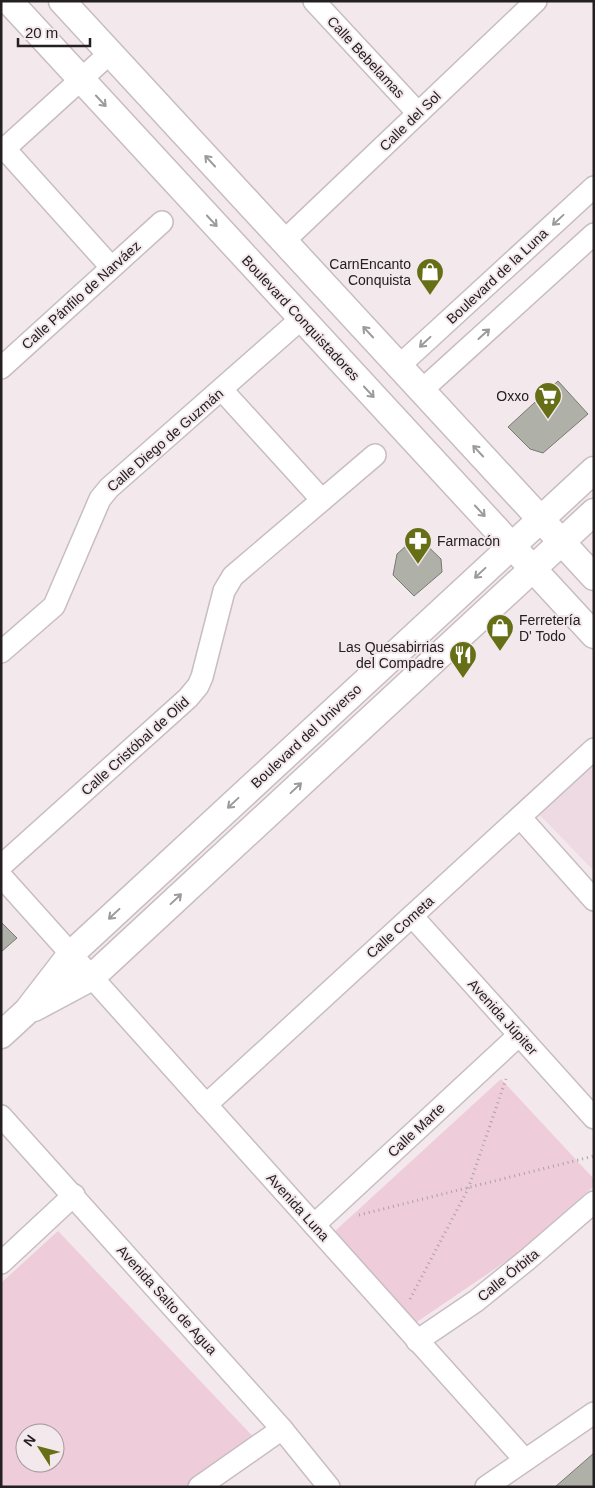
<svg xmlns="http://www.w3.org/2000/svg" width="595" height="1488" font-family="Arial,sans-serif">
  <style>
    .built { fill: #eddae2 }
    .green { fill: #eeccda; fill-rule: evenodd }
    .building { fill: #afb1a8; stroke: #787970 }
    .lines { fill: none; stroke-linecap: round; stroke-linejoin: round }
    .minor-casing { stroke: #c8bdc1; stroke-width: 24 }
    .tertiary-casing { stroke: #c8bdc1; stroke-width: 29 }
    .path { stroke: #aaa2a5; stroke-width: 3; stroke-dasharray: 1 4; stroke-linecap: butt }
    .minor { stroke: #fff; stroke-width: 21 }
    .tertiary { stroke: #fff; stroke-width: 26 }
    .oneway { stroke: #9c9b9b }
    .labels { text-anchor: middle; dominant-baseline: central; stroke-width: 4; stroke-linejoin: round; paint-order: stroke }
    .street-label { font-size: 14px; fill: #242021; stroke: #f3e8ec }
    .poi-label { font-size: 14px; fill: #242021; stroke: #f3e8ec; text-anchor: end }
  </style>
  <rect width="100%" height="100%" fill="#f3e8ec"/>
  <polygon class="built" points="594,763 594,871 539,814"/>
  <g class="green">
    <polygon points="501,1079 594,1179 594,1186 521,1251 402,1332 322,1243"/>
    <path d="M58,1231l202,213 -68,43h-191v-204zM25,1433h30v30h-30z"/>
  </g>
  <g class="building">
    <polygon points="558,381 588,414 543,453 530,449 508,427"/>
    <polygon points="417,536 441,559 442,572 414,596 393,575 397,554"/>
    <polygon points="1,922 17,938 1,952"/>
    <polygon points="594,1453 594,1487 555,1487"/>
  </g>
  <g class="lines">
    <defs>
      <g id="minor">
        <polyline points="314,1 418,113"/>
        <polyline points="5,149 111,267"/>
        <polyline points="1,152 110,53"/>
        <polyline points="284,241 536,1"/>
        <polyline points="400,365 594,187"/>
        <polyline points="1,368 162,222"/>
        <polyline points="222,390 322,500"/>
        <polyline points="422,390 594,234"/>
        <polyline points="1,652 54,606 100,499 109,488 302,318"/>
        <polyline points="520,817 594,900"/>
        <polyline points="1,866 188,698 198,686 202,677 224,591 233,576 375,455"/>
        <polyline points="1,876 525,1460"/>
        <polyline points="412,916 594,1118"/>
        <polyline points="206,1105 594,749"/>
        <polyline points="1,1116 282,1429 329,1487"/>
        <polyline points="314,1225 519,1035"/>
        <polyline points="1,1263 74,1195"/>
        <polyline points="417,1341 476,1301 528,1259 594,1202"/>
        <polyline points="199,1487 282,1429"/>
        <polyline points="486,1487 594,1413"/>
      </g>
      <g id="tertiary">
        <polyline points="9,1 594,635"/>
        <polyline points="62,1 594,577"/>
        <polyline points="34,1008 92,977 594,512"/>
        <polyline points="1,1035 27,1011 71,954 594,470"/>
      </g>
    </defs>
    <use href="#minor" class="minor-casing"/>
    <use href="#tertiary" class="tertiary-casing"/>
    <g class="path">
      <polyline points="359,1215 594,1156"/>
      <polyline points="410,1299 468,1189 506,1079"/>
    </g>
    <use href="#minor" class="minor"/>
    <use href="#tertiary" class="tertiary"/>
  </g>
  <defs><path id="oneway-shaft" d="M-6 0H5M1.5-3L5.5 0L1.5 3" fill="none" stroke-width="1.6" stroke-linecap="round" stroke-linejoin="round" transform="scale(1.25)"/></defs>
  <g class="oneway">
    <use href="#oneway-shaft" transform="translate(101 101) rotate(47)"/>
    <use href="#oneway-shaft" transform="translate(210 161) rotate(-133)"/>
    <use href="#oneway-shaft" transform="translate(558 220) rotate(137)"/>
    <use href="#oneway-shaft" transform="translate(212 221) rotate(47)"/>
    <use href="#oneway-shaft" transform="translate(368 332) rotate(-133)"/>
    <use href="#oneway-shaft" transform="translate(484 334) rotate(-42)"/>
    <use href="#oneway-shaft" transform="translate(425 342) rotate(137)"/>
    <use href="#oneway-shaft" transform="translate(369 392) rotate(47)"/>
    <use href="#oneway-shaft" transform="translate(478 451) rotate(-133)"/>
    <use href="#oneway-shaft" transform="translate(480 511) rotate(47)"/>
    <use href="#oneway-shaft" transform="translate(480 573) rotate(137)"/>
    <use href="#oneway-shaft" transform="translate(296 788) rotate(-43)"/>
    <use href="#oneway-shaft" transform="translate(233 803) rotate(137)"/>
    <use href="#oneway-shaft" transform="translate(176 899) rotate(-43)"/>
    <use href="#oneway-shaft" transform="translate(114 914) rotate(137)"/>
  </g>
  <defs>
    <symbol id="shop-pin" viewBox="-11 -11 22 30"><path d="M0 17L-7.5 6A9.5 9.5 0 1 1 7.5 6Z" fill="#676f16" stroke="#f3e8ec"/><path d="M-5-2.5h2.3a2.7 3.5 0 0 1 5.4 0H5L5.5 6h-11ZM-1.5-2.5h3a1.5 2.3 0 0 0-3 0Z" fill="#fff"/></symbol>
    <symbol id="supermarket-pin" viewBox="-11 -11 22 30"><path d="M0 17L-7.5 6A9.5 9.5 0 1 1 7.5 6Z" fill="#676f16" stroke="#f3e8ec"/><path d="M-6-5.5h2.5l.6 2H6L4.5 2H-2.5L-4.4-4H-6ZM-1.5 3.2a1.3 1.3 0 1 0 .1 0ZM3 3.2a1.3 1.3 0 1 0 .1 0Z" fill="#fff"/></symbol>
    <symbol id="pharmacy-pin" viewBox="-11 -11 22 30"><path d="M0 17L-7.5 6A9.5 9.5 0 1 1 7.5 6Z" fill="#676f16" stroke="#f3e8ec"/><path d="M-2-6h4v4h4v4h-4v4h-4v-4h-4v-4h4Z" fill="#fff"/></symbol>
    <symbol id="restaurant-pin" viewBox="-11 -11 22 30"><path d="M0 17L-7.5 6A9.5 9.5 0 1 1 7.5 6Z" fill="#676f16" stroke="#f3e8ec"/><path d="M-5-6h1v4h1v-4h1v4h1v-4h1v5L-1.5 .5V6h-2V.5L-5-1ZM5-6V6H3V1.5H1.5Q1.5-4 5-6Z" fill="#fff"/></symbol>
  </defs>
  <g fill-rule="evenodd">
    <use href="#shop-pin" x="414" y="256" width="32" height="43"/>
    <use href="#supermarket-pin" x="532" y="380" width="32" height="43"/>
    <use href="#pharmacy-pin" x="402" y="525" width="32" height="43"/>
    <use href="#shop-pin" x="484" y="612" width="32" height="43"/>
    <use href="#restaurant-pin" x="447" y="639" width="32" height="43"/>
  </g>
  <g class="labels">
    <g class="street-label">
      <text transform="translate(366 57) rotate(47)">Calle Bebelamas</text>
      <text transform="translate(410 121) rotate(-44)">Calle del Sol</text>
      <text transform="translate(497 276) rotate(-43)">Boulevard de la Luna</text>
      <text transform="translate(81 295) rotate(-42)">Calle Pánfilo de Narváez</text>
      <text transform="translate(301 318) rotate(47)">Boulevard Conquistadores</text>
      <text transform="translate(165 440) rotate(-41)">Calle Diego de Guzmán</text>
      <text transform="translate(306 736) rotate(-43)">Boulevard del Universo</text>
      <text transform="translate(135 746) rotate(-42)">Calle Cristóbal de Olid</text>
      <text transform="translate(400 927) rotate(-42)">Calle Cometa</text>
      <text transform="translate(503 1017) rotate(48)">Avenida Júpiter</text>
      <text transform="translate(416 1130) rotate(-43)">Calle Marte</text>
      <text transform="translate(298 1207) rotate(48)">Avenida Luna</text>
      <text transform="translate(508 1275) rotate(-39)">Calle Órbita</text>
      <text transform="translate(167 1300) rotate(48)">Avenida Salto de Agua</text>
    </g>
    <g class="poi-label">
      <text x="411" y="264">CarnEncanto<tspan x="411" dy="16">Conquista</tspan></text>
      <text x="529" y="396">Oxxo</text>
      <text x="437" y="541" text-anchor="start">Farmacón</text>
      <text x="519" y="620" text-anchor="start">Ferretería<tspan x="519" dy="16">D' Todo</tspan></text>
      <text x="444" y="647">Las Quesabirrias<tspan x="444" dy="16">del Compadre</tspan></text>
    </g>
  </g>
  <rect width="595" height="1488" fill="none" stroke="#242021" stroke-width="5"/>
  <g transform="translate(40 1448) rotate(306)"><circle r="24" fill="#f3e8ec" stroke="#a0989b"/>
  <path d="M0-4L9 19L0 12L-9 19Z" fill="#676f16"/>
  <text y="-8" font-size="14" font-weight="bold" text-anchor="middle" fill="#242021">N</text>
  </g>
  <path d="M18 38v8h72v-8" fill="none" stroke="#242021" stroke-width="2.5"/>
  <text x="25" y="38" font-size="15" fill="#242021" stroke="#f3e8ec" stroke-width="4" paint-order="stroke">20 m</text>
</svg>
